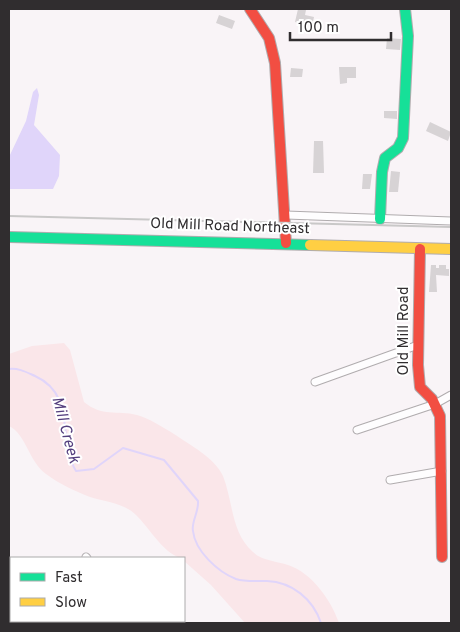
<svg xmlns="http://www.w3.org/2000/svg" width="460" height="632" font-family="Overpass,sans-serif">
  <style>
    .green { fill: #fae6e9 }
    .water { fill: #e0d5fa }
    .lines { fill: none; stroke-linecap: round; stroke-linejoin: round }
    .stream { stroke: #e0d5fa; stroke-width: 2 }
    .building { fill: #d7d3d5 }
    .street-casing { stroke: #b0acae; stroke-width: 9 }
    .fast-casing { stroke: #b0acae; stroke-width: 12 }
    .slow-casing { stroke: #b0acae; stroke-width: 12 }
    .jam-casing { stroke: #b0acae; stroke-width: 12 }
    .street { stroke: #fefdfe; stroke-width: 7 }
    .fast { stroke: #16e098; stroke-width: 10 }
    .slow { stroke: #ffcf43; stroke-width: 10 }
    .jam { stroke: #f24e42; stroke-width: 10 }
    .rail { stroke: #c9c8c8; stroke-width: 2 }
    .labels { text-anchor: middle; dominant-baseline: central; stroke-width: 4; stroke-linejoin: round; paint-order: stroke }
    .street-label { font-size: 15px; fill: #302d2f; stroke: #fff }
    .water-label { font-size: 16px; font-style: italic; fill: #543f7e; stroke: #fff }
  </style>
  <rect width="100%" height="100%" fill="#f9f4f7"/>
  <path class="green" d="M64,343l6,7 14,52c18,15 33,8 53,13 12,3 27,13 37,19 16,11 41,24 49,42 10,25 8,57 30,76 9,9 24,9 35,13 24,8 43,35 51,58h-94l-34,-38 -27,-24v-3c-18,0 -35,-31 -48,-43 -12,-12 -30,-13 -46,-18 -15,-6 -31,-13 -44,-23 -17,-12 -20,-40 -37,-48v-72l23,-8z"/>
  <polygon class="water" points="37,88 39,95 34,125 60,155 59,176 53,189 9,189 9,157 26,121 33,92"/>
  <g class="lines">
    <path class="stream" d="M9,369c10,-1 17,3 26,7 42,19 22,64 41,95l18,-2 29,-21 41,12 34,41c1,11 -7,21 -5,30 2,20 25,41 43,48 9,3 21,2 31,2 25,1 46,18 54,42"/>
  </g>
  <g class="building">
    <polygon points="298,9 306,10 305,15 314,17 312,26 295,22"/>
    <polygon points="219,15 235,21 232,29 216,23"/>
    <polygon points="387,38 401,39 400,50 386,49"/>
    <polygon points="339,67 356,67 356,78 347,78 347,83 340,84"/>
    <polygon points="291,68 303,69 302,77 290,77"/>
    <polygon points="384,111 397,111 397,119 384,118"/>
    <polygon points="430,122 451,132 448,141 426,131"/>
    <polygon points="314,141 323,141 324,173 313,173"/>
    <polygon points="391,171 400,172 398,192 389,192"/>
    <polygon points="363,174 372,174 370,189 362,189"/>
    <polygon points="431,265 436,265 436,268 439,268 439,265 446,265 446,269 449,269 449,276 436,275 437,292 429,292"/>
  </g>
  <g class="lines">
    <defs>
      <g id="street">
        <polyline points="286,215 451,221"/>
        <polyline points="315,382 418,345"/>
        <polyline points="357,430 435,404 451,395"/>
        <polyline points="390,480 442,471"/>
        <polyline points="86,557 87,558"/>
        <polyline points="124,621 125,623"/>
      </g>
      <g id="fast">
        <polyline points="380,219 382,172 385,158 398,148 403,138 408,36 405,9"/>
        <polyline points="9,237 310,245"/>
      </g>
      <polyline id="slow" points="310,245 451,249"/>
      <g id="jam">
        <polyline points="250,9 269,38 275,63 286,243"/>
        <polyline points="420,249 418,365 420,387 432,399 440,416 442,557"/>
      </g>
    </defs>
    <use href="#street" class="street-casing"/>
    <use href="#fast" class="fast-casing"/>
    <use href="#slow" class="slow-casing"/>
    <use href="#jam" class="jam-casing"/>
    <use href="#street" class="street"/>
    <use href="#fast" class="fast"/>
    <use href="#slow" class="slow"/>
    <use href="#jam" class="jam"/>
    <polyline class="rail" points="9,216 451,227"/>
  </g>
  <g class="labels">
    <g class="street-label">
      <text transform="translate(230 227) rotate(2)">Old Mill Road Northeast</text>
      <text transform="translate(404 331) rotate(-90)">Old Mill Road</text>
    </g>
    <g class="water-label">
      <text transform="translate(65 430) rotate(75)">Mill Creek</text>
    </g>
  </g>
  <rect width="460" height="632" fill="none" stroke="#302d2f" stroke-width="20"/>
  <rect x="10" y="557" width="175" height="65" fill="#ffffff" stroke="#acabac"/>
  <rect x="20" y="573" width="25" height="8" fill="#16e098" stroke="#acabac"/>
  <text x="55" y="582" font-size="15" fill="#302d2f">Fast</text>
  <rect x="20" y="598" width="25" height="8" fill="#ffcf43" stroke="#acabac"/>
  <text x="55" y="607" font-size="15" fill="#302d2f">Slow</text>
  <path d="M290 32v8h101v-8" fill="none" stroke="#302d2f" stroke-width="2.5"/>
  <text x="298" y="32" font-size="15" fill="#302d2f" stroke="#ffffff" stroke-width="4" paint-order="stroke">100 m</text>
</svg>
